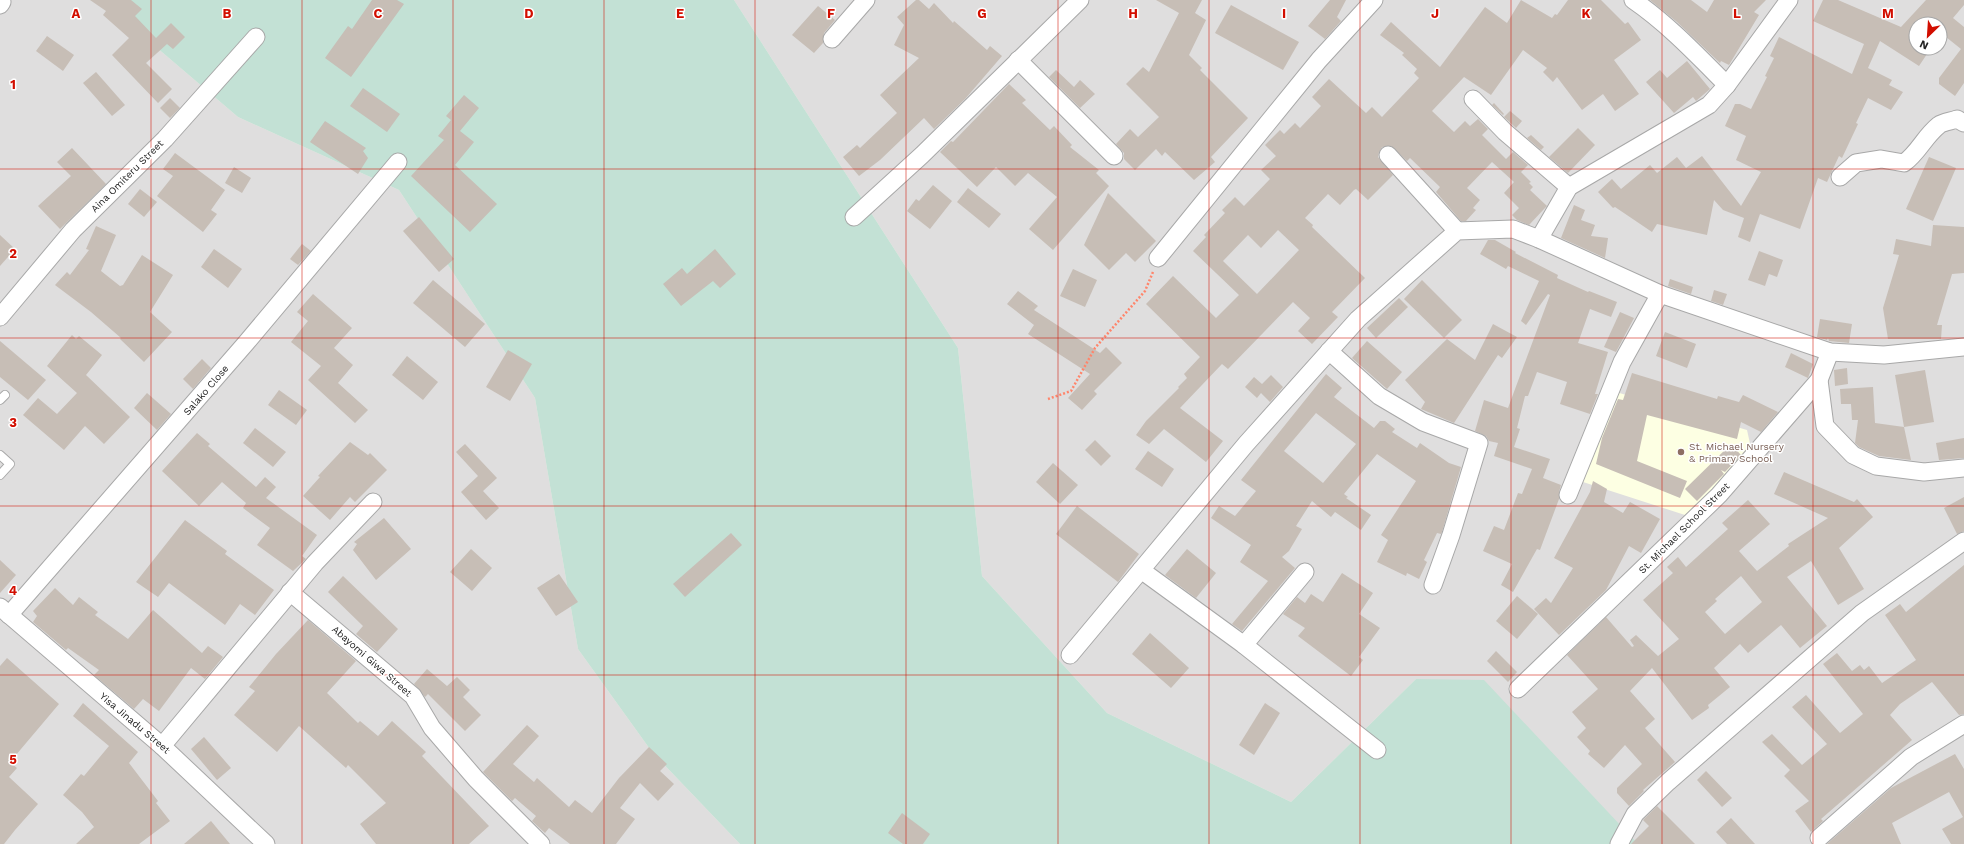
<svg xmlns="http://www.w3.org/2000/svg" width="1964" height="844" font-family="'Work Sans',sans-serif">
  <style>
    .residential { fill: #dfdede; fill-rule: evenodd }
    .education { fill: #fdffe3 }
    .wetland { fill: #c3e1d5 }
    .building { fill: #c7beb6; fill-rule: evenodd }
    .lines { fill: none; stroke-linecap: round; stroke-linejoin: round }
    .lane-casing { stroke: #a8a8a8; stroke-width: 10 }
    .street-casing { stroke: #a8a8a8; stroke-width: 19 }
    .path { stroke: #ff856b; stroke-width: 2.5; stroke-dasharray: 2 2; stroke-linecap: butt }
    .lane { stroke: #fff; stroke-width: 8 }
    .street { stroke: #fff; stroke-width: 17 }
    .grid { fill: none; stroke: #d20e00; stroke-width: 1; stroke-opacity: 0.55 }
    .education-dot { fill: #8d6e63; stroke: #fff; stroke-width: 1.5 }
    .labels { text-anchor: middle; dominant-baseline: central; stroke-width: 3; stroke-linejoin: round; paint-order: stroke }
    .street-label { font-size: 10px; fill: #212121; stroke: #fff }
    .education-label { font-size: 10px; fill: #785e54; stroke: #fff; text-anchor: start }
    .grid-label { font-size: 13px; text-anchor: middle; font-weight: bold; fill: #d20e00; stroke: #fff; stroke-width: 3; stroke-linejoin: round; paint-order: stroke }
  </style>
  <rect width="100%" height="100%" fill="#f2efe7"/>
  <g class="residential">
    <polygon points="0,0 101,0 238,117 399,190 535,398 578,649 652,752 740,844 0,844"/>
    <path d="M734,0h1230v844h-326l-222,-165 -125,123 -184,-89 -125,-137 -24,-228zM1916,24h24v24h-24z"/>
  </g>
  <polygon class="education" points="1616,392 1747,430 1751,448 1718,487 1685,515 1583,482 1599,429"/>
  <polygon class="wetland" points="101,0 734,0 958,348 982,576 1107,713 1291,802 1416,679 1484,680 1638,844 740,844 652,752 578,649 535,398 399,190 238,117"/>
  <g class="building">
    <polygon points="90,0 131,0 142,9 135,16 156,38 171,23 185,37 173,49 167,44 146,63 172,89 158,103 112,55 129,38 103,15 106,11"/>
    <polygon points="372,0 397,0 404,4 351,77 325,58 348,26 352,29"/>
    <polygon points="916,0 919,0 929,9 934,3 953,23 954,21 987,50 990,46 1002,56 965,99 934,129 924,118 880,160 859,176 843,157 857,145 860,148 897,113 880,95 919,58 894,45 904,25 897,17"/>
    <polygon points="1156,0 1202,0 1195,13 1206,20 1189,55 1202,68 1200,70 1248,118 1211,157 1215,162 1194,180 1165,152 1162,156 1156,149 1135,170 1124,159 1124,153 1116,144 1130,129 1138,137 1159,117 1126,84 1143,67 1149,72 1179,13"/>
    <polygon points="1330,0 1346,0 1337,17 1341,21 1325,39 1308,26"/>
    <path d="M1521,0l31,18 3,-4 2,1 11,-15h33l24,24 3,-2 13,18 -27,20 25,34 -24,17 -12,-17 -21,16 -25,-33 -4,5 -10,-10 4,-4 -24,-18 -32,45 -27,-18 -32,34 22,21 11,-11 5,5 8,-7 10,10 -6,6 24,24 7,-7 15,13 -7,7 10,10 -2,1 4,4 -3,3 17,16 -2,2 -16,17 -12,-5 -5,-5 7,-7 -15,-15 10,-11 -22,-20 -25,26 13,12 -7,8 3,2 -10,11h-5l-25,-29 4,-5 -30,-29 -3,3 -16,-15 -9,1 -3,5 -1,5 15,18 -25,25 -12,-11 -2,1 -14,15 -12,-11 -23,24 8,7 -1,2 53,51 -33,34 6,5 -26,27 -14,-13 12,-13 -17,-16 -65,67 -6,-5 -42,44 43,33 -17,21 -42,-33 -15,15 -13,-9 10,-14 33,-33 -1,-1 9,-9 -3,-4 16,-17 -54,-53 27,-28 43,42 23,-23 -46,-44 13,-14 -2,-2 21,-22 -3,-3 13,-13 9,9 26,-27 -9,-9 15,-14 -11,-11 15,-15 4,4 11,-11 5,5 21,-22 -9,-9 17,-18 37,34 6,-6 10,10 37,-39 -5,-5 3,-4 -15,-14 2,-2 -24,-18 11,-13 49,45 45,-60 22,16zM1278,230l21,20 -42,44 -34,-33 25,-26 13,13z"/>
    <polygon points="1650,0 1691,0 1707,12 1714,0 1766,0 1754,12 1759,15 1729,65 1721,61 1720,63 1677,22"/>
    <polygon points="1823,0 1838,0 1901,27 1926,0 1964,0 1964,5 1953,18 1964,27 1964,83 1955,96 1939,84 1939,78 1961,49 1941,33 1940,34 1940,24 1916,24 1916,48 1931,48 1919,66 1880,41 1868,68 1892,80 1889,85 1903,92 1891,110 1868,98 1856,123 1858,124 1842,158 1839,156 1827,182 1818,178 1800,229 1760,214 1750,242 1738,237 1744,218 1723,210 1714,200 1707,235 1657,224 1652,232 1615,207 1613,208 1598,192 1612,179 1621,189 1650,165 1657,173 1677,157 1686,168 1702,156 1741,206 1761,172 1736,160 1746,136 1725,126 1735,104 1740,104 1751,109 1767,77 1765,76 1774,58 1770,56 1779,37 1852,74 1864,44 1813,21"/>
    <polygon points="1231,5 1299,42 1283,70 1215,33"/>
    <polygon points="818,6 835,20 824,33 823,43 814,53 792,35"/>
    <polygon points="47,36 74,55 63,71 36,51"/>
    <polygon points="1687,61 1710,89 1696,101 1693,97 1674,113 1646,82 1660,70 1667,78"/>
    <polygon points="1056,70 1074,87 1080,80 1095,94 1080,108 1049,77"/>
    <polygon points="96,72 125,105 112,116 83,83"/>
    <polygon points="1009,84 1026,100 1022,103 1050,130 1054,126 1072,145 1070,147 1099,170 1096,173 1109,186 1053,250 1029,229 1057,197 1028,173 1015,186 996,167 977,187 940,152 951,141 953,142"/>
    <polygon points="363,88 400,114 387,132 350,106"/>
    <polygon points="464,95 479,108 460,131 474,142 455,165 497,204 470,232 411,176 444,140 438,136 451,120 446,116"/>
    <polygon points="170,98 180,108 170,118 160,108"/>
    <polygon points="1494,103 1504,114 1503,115 1492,105"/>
    <polygon points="1510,111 1522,121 1516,128 1504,117"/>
    <polygon points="325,121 366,148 363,151 368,158 358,174 310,142"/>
    <polygon points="1578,128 1595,145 1568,173 1549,157"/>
    <polygon points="1531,135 1544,147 1541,150 1527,138"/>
    <polygon points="72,148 106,184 60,229 38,206 71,176 57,162"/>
    <polygon points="175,153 225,190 211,210 217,214 203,232 157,196 173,176 163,169"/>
    <polygon points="1929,157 1956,168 1933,221 1906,209"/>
    <polygon points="234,167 251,178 242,193 225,183"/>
    <polygon points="933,185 952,201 930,229 907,211 916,199 919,201"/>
    <polygon points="968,188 1001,214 989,228 957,202"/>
    <polygon points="140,189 157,202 144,217 128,204"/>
    <polygon points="1108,193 1156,241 1135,262 1126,253 1109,270 1084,245"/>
    <polygon points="1574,205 1585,210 1581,220 1595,225 1591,236 1608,238 1605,258 1561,238"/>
    <polygon points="419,217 454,259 439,272 403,231"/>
    <polygon points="1933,225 1964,227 1964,273 1952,274 1937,325 1942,325 1941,339 1888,339 1883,308 1899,255 1893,254 1896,239 1931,246"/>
    <polygon points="96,226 116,235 101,271 120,286 123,285 142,255 173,275 150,312 172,332 144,362 120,339 121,338 91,312 55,285 67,272 70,275 89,250 86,249"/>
    <polygon points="0,235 15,249 0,266"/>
    <polygon points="1488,240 1495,240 1516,252 1515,253 1558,275 1557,278 1588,292 1589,291 1617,302 1611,317 1590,309 1578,343 1608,352 1595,394 1598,394 1590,414 1560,404 1567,382 1537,372 1528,396 1525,396 1517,428 1520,429 1514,447 1550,459 1543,478 1561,485 1559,492 1559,499 1540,550 1537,549 1513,592 1501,585 1512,564 1483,551 1494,526 1504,530 1518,493 1522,494 1532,469 1494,456 1498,443 1489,441 1486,436 1475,431 1484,400 1508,408 1550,295 1548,294 1526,325 1521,321 1539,281 1508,266 1506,269 1480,254"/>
    <polygon points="302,244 311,251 298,265 290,259"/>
    <polygon points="214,249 242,269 228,288 201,267"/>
    <polygon points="715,249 736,274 720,288 713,281 681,306 663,284 682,268 687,274"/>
    <polygon points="1759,251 1783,260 1777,277 1769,274 1765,286 1748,280"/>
    <polygon points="1073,269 1097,280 1085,307 1060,296"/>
    <polygon points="1670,279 1693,287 1691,294 1668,286"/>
    <polygon points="433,280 485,324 465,347 413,303"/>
    <polygon points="1422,280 1462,320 1444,338 1404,299"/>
    <polygon points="1714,290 1727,294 1723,305 1711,301"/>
    <polygon points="1018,291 1038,306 1034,310 1100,353 1106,347 1122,363 1094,391 1097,394 1082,410 1068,398 1090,374 1028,334 1034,325 1007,304"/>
    <polygon points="313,294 352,328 334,348 353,365 338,383 368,410 355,423 308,380 321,366 291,342 308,321 297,312"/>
    <polygon points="1399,298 1408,307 1376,338 1367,328"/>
    <polygon points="1620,312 1634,318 1616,352 1604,347"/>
    <polygon points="1820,319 1852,324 1849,343 1829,341 1828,338 1827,340 1817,337"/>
    <polygon points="1493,324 1517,337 1502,358 1498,355 1454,423 1421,409 1425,402 1405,380 1447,339 1475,360"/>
    <polygon points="1665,332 1696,344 1687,368 1656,356"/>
    <polygon points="72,335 76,339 79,336 102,355 86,375 130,417 104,444 85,426 64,450 23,415 38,398 57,414 77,393 47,366"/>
    <polygon points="0,341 46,380 28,400 0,377"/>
    <polygon points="1367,341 1402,372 1387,389 1352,358"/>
    <polygon points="508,350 532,364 510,401 486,387"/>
    <polygon points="1791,353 1813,364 1808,378 1785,367"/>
    <polygon points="407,356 438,382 423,400 392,375"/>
    <polygon points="202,359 211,368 193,389 183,379"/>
    <polygon points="1847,368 1848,384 1835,386 1834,370"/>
    <polygon points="1925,370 1934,422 1904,427 1911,460 1879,456 1859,447 1855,443 1858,420 1852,420 1851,404 1841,404 1840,389 1873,387 1875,423 1904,427 1895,375"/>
    <polygon points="1632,373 1717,399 1718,396 1739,402 1743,395 1778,412 1761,432 1741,422 1737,439 1647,415 1637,461 1687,481 1680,498 1596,464 1602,438 1618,399 1623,400"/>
    <path d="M1326,374l16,14 -8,9 40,31 6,-7h5l10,8 -3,3 25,16 3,-5 29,20 12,4 -19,65 -1,2 -4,-1 -13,27 3,2 -8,17 -12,-6 -1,3 -29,-14 11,-22 -7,-5 35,-54 -39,-27 -33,40 4,3 -2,1 25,17 -10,15 -26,-18 -4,5 -19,-16 -16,25 6,3 -13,22 -7,6 13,11 -53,63 -10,-7 36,-43 -28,-19 11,-17 -40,-27 8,-12 16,10 21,-25 -15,-11zM1316,413l40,31 -33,39 -39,-32z"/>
    <polygon points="1271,375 1283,387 1270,402 1261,393 1257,398 1245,387 1254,377 1262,384"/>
    <polygon points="279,390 307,410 296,425 268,405"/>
    <polygon points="147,393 171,414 157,430 134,408"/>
    <polygon points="255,428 286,452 273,467 243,443"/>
    <polygon points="197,433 210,444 208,446 256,487 265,477 276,487 266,498 317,535 302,556 306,559 293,571 257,545 270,528 243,508 246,503 222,482 199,506 162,471"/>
    <polygon points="1964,438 1964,458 1939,460 1936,443"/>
    <polygon points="1095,440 1111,456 1101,466 1085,450"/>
    <polygon points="350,442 368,455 370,453 387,470 355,502 350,497 330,520 303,496 320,477 318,476"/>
    <polygon points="465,444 497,478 483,491 499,508 486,520 461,492 478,476 456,452"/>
    <polygon points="1731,444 1741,455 1725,472 1721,470 1724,474 1697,501 1685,489"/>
    <polygon points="1148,451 1174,469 1162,487 1135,469"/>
    <polygon points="1053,463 1078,485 1060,504 1036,482"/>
    <path d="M1784,472l70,30 3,-3 16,18 -34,31 25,41 -26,16 -27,-44 -24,16 40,49 -27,22 -19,-23 -33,28 -8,-9 -26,24 16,19 -22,18 1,3 -17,12 -40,-52 -22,23 25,28 -10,9 30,34 -32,28 1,1 -15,15 -12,-13v-5l25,-24 -17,-19 -21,23 -16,-14 2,-3 -13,-14 9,-9 -14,-16 26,-23 -31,-34 39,-38 26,30 2,-1 -4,-6 6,-5 22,21 21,-17 -36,-39 30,-27 -6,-6 11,-10 8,10 42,-38 -6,-6 26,-23 22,24 -31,27 18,20 32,-25 -1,-2 40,-26 -54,-24zM1741,576l21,26 -37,32 -20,-22 12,-11 -2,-2z"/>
    <polygon points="1593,481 1607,489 1604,502 1623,513 1630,502 1660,519 1641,553 1629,546 1606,590 1559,635 1534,609 1546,598 1551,603 1573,568 1554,558 1590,492"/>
    <polygon points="1964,497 1964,531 1957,534 1944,508"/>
    <polygon points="1077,506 1139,554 1118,582 1056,534"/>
    <polygon points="384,518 411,549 376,580 353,550 357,544 354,542"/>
    <polygon points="185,520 227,551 225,554 274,590 255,615 240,604 225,625 169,583 158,597 136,582"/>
    <polygon points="731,533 742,545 685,597 673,584"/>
    <polygon points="471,549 492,568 472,591 450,572"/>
    <polygon points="1187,549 1216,573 1196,598 1165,575"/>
    <polygon points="0,560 16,575 0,593"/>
    <polygon points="1964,565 1964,714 1959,715 1932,682 1900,704 1890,715 1912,740 1821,819 1823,821 1811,832 1795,811 1809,801 1784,776 1790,770 1762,742 1772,734 1802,765 1827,744 1792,707 1806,695 1840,733 1863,714 1823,664 1837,653 1852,671 1860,665 1864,670 1869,666 1882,683 1916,660 1885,615 1900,604 1906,612"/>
    <polygon points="1342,573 1373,593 1359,614 1380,628 1359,657 1363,660 1351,676 1298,636 1305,628 1283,614 1297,597 1305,603 1311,594 1323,602"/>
    <polygon points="559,574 578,602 556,616 537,588"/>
    <polygon points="343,576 398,629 377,652 356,634 363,626 328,592"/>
    <polygon points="55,588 73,605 79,597 98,612 95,615 128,639 153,610 202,653 208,646 223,657 205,679 191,668 159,711 143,699 134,709 94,675 99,670 68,648 66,650 33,622 37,616 33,611"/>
    <polygon points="1517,596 1538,614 1517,639 1496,621"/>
    <polygon points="308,620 356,661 327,693 358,723 360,721 378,736 392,721 426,752 422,756 489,826 469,844 376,844 360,824 386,803 348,765 346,768 299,726 277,752 234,715 255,691 249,687 276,654"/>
    <polygon points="1150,633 1189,668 1171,688 1132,654"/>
    <polygon points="1496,651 1517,672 1508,682 1487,661"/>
    <polygon points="7,658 59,704 10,762 17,768 9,777 38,804 15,830 4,844 0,844 0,666"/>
    <polygon points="427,669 447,686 457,677 470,690 463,697 481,715 465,731 428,694 425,697 414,684"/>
    <polygon points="83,703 138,752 129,763 158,801 156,803 170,821 139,844 76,844 94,827 82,812 63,795 81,774 84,776 109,746 73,716"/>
    <polygon points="1265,703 1280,713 1254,755 1239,745"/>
    <polygon points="527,725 539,736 513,764 534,782 537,778 569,807 575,800 592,813 619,778 649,747 667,764 660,771 674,784 658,801 640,783 620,808 635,819 616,844 570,844 549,828 545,833 532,821 536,816 515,798 512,801 483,772"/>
    <polygon points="204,737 231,768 217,780 191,749"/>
    <polygon points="1955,754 1964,769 1964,844 1951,844 1942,829 1963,817 1949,792 1892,823 1901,844 1827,844 1891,788"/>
    <polygon points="1706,771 1732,798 1722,807 1697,780"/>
    <polygon points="1657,806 1695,844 1631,844 1649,826 1643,820"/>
    <polygon points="902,813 930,834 923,844 903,844 888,833"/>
    <polygon points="1731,818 1755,844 1727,844 1716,832"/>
    <polygon points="211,821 230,844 184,844"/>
  </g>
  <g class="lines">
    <defs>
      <g id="lane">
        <polyline points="0,400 5,395"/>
        <polyline points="0,455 10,464 0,475"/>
      </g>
      <g id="street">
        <path d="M1633,0c35,24 64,55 94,85"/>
        <polyline points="0,5 2,2"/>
        <polyline points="832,39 866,0"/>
        <polyline points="1018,60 1114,156"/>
        <polyline points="1473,99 1505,132 1569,187"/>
        <polyline points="1388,155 1457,231"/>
        <path d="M1840,177l16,-14 25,-4 23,4c15,-11 20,-26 35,-38 4,-3 13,-4 18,-6l7,4"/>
        <polyline points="854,217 922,155 1080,0"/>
        <polyline points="1539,239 1569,187 1709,105 1727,85 1789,0"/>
        <polyline points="1158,258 1319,60 1374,0"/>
        <polyline points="0,317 73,230 165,139 256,37"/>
        <polyline points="1329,351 1379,396 1423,422 1479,443 1451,535 1433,585"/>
        <polyline points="1819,380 1825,426 1853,455 1876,466 1924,472 1964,468"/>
        <polyline points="1568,495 1622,362 1660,294"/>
        <polyline points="1305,572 1244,645 1141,570 1246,444 1358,319 1457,231 1513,229 1539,239 1660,294 1830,352 1884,355 1964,347"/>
        <polyline points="290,592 413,696 432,728 476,779 541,844"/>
        <polyline points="0,607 162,746 266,844"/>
        <polyline points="9,615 246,343 398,162"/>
        <polyline points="1244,645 1377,750"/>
        <polyline points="1070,655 1141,570"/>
        <polyline points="1518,689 1719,495 1819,380 1830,352"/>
        <polyline points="162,746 315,563 373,502"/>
        <polyline points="1819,838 1911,757 1964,724"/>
        <polyline points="1619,844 1635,814 1668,782 1862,613 1964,541"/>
      </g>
    </defs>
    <use href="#lane" class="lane-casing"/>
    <use href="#street" class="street-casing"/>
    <polyline class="path" points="1048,399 1071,391 1095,348 1145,291 1153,272"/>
    <use href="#lane" class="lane"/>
    <use href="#street" class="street"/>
  </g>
  <path class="grid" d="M151,0v844M302,0v844M453,0v844M604,0v844M755,0v844M906,0v844M1058,0v844M1209,0v844M1360,0v844M1511,0v844M1662,0v844M1813,0v844M0,169h1964M0,338h1964M0,506h1964M0,675h1964"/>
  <circle class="education-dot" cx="1681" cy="452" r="4"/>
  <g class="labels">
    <g class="street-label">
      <text transform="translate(127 176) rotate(-45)">Aina Omiteru Street</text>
      <text transform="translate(206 390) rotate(-49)">Salako Close</text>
      <text transform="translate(1684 528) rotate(-45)">St. Michael School Street</text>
      <text transform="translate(372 661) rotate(41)">Abayomi Giwa Street</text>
      <text transform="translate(135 723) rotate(40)">Yisa Jinadu Street</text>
    </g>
    <g class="education-label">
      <text x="1689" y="446">St. Michael Nursery<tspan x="1689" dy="12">&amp; Primary School</tspan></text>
    </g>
  </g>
  <g class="grid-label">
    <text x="76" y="18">A</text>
    <text x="227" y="18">B</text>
    <text x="378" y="18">C</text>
    <text x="529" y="18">D</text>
    <text x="680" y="18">E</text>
    <text x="831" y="18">F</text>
    <text x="982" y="18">G</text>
    <text x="1133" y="18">H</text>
    <text x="1284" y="18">I</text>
    <text x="1435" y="18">J</text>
    <text x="1586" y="18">K</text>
    <text x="1737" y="18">L</text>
    <text x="1888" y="18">M</text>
    <text x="13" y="89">1</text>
    <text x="13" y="258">2</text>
    <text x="13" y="427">3</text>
    <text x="13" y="595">4</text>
    <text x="13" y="764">5</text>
  </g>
  <g transform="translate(1928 36) rotate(205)"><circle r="19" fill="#ffffff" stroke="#a6a6a6"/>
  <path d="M0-3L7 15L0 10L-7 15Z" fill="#d20e00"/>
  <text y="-6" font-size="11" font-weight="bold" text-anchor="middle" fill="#212121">N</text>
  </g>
</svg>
